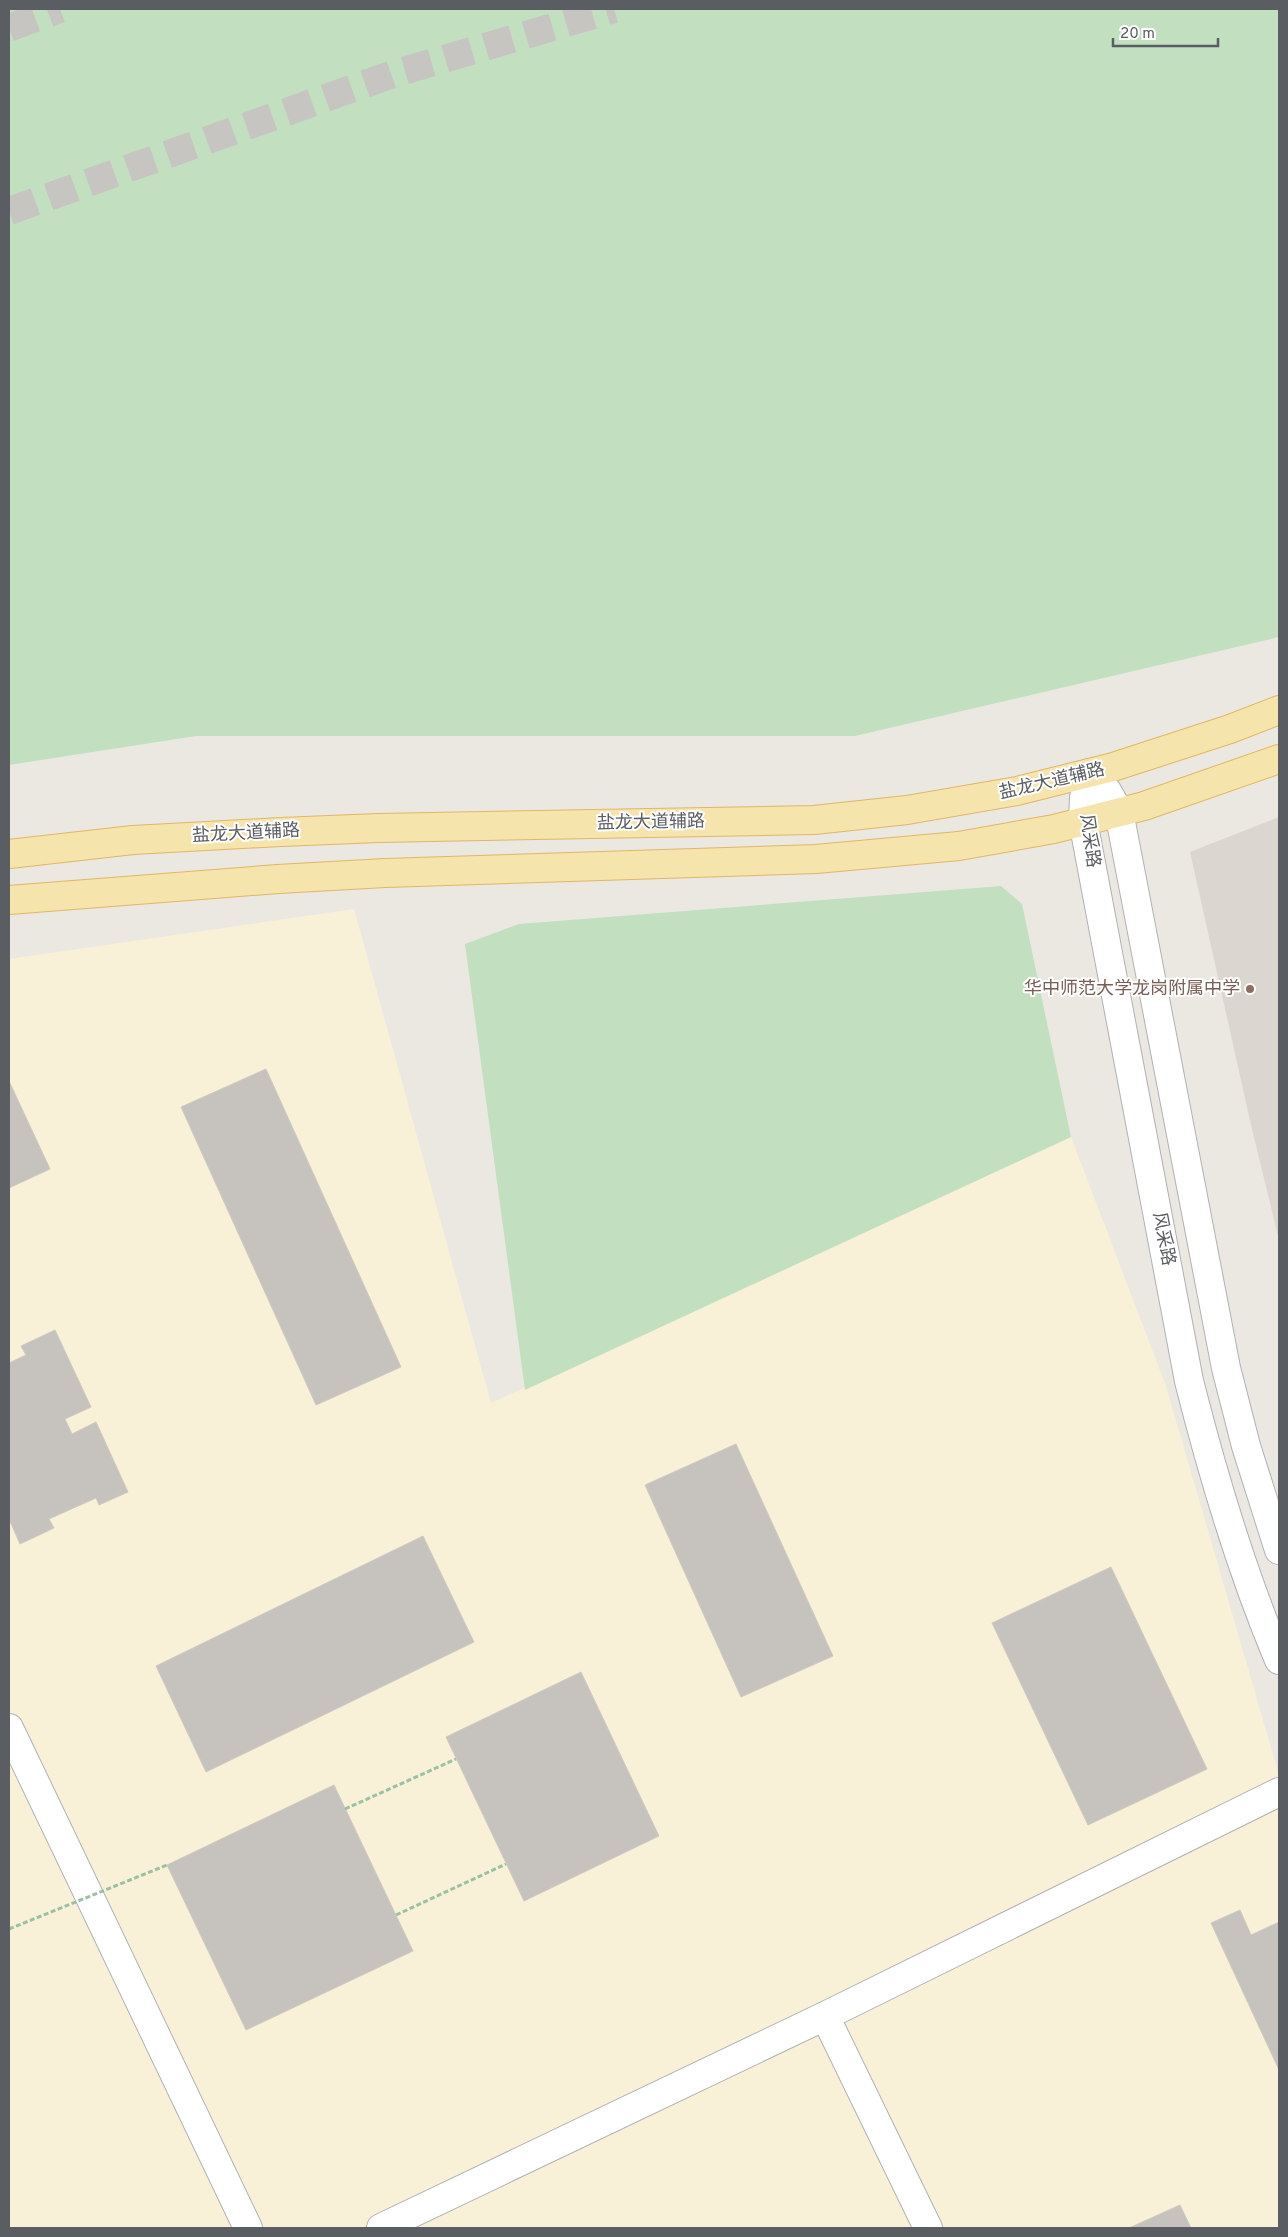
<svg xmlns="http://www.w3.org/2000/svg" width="1288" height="2237" font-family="Overpass,'Noto Sans SC',sans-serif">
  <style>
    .commercial { fill: #f9f0d8 }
    .education { fill: #dbd7d0 }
    .green { fill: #c2e0c0 }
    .building { fill: #c6c3be; stroke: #cfcac1 }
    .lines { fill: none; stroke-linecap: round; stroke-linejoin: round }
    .highway-tunnel { stroke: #c7c5c2; stroke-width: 28; stroke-dasharray: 28 14; stroke-linecap: butt }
    .street-casing { stroke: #afb2b6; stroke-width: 30 }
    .secondary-casing { stroke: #aeb1b5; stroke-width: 30 }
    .primary-casing { stroke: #e1b665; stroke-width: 30 }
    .path { stroke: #9ac1a3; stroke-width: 3; stroke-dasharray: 5 2.5; stroke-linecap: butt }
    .street { stroke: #fff; stroke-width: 28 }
    .secondary { stroke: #fff; stroke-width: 28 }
    .primary { stroke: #f5e5ac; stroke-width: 28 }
    .path-bridge { stroke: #9ac1a3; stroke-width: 3; stroke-dasharray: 5 2.5; stroke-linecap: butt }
    .education-dot { fill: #8d6e63; stroke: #fff; stroke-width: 2 }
    .labels { text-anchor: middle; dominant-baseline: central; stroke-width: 4; stroke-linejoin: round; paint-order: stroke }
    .street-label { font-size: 18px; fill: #5a5d61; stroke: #fff }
    .education-label { font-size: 18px; fill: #785e54; stroke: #fff; text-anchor: end }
  </style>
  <rect width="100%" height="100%" fill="#ebe8e2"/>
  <polygon class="commercial" points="354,909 491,1403 1071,1137 1166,1386 1279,1775 1279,2228 9,2228 9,959"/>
  <polygon class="education" points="1279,817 1279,1240 1251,1125 1190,852"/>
  <g class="green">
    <polygon points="9,9 1279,9 1279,637 855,736 196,736 9,765"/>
    <polygon points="1001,886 1022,904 1071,1137 525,1390 465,944 519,924"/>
  </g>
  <g class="building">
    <polygon points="266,1069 401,1367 316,1405 181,1107"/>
    <polygon points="9,1081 50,1169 9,1188"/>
    <polygon points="55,1330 91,1407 65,1419 72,1434 96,1422 128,1492 99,1505 96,1498 49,1519 54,1528 20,1544 9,1519 9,1363 26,1355 21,1346"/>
    <polygon points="736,1444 833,1656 741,1697 645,1485"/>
    <polygon points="423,1536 474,1642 206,1772 156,1666"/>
    <polygon points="1111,1567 1207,1769 1088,1825 992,1623"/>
    <polygon points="581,1672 659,1836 524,1901 446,1737"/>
    <polygon points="334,1785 413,1951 246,2030 167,1865"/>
    <polygon points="1240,1910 1251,1935 1279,1922 1279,2070 1211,1923"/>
    <polygon points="1180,2205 1191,2228 1129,2228"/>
  </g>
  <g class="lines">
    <g class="highway-tunnel">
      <polyline points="9,28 60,9"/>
      <polyline points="9,211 393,74 614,9"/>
    </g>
    <defs>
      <g id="street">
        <polyline points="9,1728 248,2228"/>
        <polyline points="825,2016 928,2228"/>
        <polyline points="381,2228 825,2016 1279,1792"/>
      </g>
      <g id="secondary">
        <path d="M1090,773l-6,25 -1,23 106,560c24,95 52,189 90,279"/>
        <polyline points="1090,773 1107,791 1119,812 1226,1368 1246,1446 1279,1550"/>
      </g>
      <g id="primary">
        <polyline points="9,854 133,840 281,832 378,828 814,820 907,810 1017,791 1113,767 1230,729 1279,710"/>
        <polyline points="9,900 278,879 385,873 816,859 959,846 1054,829 1144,806 1279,759"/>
      </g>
    </defs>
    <use href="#street" class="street-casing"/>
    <use href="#secondary" class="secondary-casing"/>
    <use href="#primary" class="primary-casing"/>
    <g class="path">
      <polyline points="345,1809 456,1759"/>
      <polyline points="396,1915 506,1864"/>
    </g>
    <use href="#street" class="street"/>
    <use href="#secondary" class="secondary"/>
    <use href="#primary" class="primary"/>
    <polyline class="path-bridge" points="9,1929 167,1865"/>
  </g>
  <circle class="education-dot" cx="1250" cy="989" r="5"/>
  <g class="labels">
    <g class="street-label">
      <text transform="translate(1052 782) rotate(-13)">盐龙大道辅路</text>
      <text transform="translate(651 823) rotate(-1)">盐龙大道辅路</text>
      <text transform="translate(246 834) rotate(-3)">盐龙大道辅路</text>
      <text transform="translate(1089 841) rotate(82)">风采路</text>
      <text transform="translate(1163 1239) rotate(79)">风采路</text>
    </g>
    <g class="education-label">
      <text x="1240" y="989">华中师范大学龙岗附属中学</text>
    </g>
  </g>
  <rect width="1288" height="2237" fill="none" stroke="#5a5d61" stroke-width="20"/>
  <path d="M1113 38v8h105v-8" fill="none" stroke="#5a5d61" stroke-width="2.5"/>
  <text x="1120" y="38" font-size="15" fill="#5a5d61" stroke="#ffffff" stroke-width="4" paint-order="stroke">20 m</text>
</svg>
